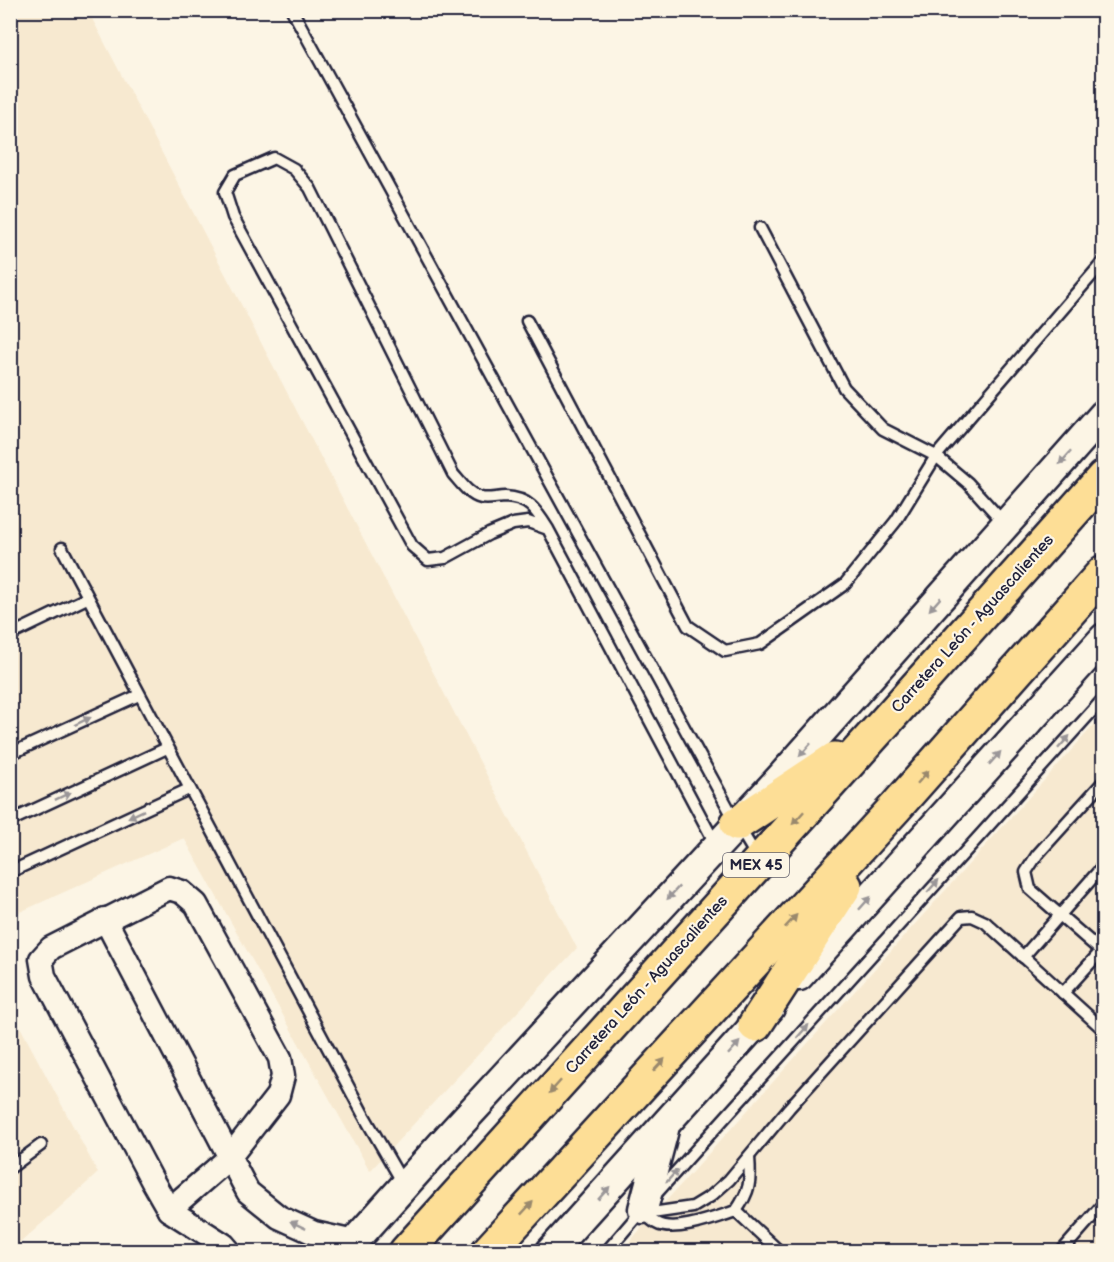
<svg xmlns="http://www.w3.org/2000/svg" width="1114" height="1262" font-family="'Balsamiq Sans',sans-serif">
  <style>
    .built { fill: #f7e9d0 }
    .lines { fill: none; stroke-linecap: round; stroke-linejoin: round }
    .service-casing { stroke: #22223b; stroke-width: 15 }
    .minor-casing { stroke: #22223b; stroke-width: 27 }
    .tertiary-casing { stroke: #22223b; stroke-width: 33 }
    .trunk-casing { stroke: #22223b; stroke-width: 38 }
    .service { stroke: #fcf5e5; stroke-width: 10 }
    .minor { stroke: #fcf5e5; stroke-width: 22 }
    .tertiary { stroke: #fcf5e5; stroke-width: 28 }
    .trunk { stroke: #fdde96; stroke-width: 33 }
    .oneway { fill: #9a9698 }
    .oneway2 { fill: #9a896d }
    .labels { text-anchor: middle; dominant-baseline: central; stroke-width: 4.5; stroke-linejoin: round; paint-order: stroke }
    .shield { fill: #fcf5e5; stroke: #63616e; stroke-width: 1.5 }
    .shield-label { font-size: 15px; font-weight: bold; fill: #22223b }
    .street-label { font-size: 16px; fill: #22223b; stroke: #fcf5e5 }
  </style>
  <rect width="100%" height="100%" fill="#fcf5e5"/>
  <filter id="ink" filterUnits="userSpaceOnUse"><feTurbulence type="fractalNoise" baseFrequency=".0167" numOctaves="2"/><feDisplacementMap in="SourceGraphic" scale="12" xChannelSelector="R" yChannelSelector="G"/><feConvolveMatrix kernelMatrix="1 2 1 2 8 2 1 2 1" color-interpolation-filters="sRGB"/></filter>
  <g filter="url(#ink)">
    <g class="built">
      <polygon points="10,11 88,11 577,948 370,1171 184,838 11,916"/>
      <polygon points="1103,715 1103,1251 621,1251"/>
      <polygon points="10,1008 98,1173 11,1251 10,1251"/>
    </g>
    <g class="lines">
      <defs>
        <g id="service">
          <polyline points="292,10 737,824 757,857"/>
          <polyline points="760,228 844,388 883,429 936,456 968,483 1005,524"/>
          <polyline points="527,321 688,626 725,651 760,644 845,584 896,521 936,456 1104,261"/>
          <path d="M548,529l-20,-7 -15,2 -24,10 -44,24 -17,2 -16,-14 -179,-329 -8,-25 10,-17 39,-17 20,11 16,19 143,286c8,9 16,21 28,24 8,2 16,-1 24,-1 24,1 31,13 43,32l168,316"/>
          <polyline points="62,548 363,1114 404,1185"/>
          <polyline points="10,635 87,598"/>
          <polyline points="10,754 139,695"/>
          <polyline points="10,821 167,748"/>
          <polyline points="10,872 189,789"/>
          <polyline points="1101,951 1030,889 1026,872 1037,855 1104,781"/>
          <polyline points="1023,957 1104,865"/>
          <polyline points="1063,993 1104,948"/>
          <polyline points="10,1168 41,1145"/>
          <polyline points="655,1195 1104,698"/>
          <polyline points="644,1211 645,1214 693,1207 711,1196 729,1180 789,1108 961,917 972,916 985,922 1104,1030"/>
          <polyline points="736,1211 780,1252"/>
          <path d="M645,1214c3,3 7,7 11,9 18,11 61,-6 80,-12 14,-20 15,-29 13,-54"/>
          <polyline points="606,1252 643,1209"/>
          <polyline points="1061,1252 1104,1203"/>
        </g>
        <g id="minor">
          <polygon points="169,888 182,892 196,904 280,1058 283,1076 278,1095 229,1158 169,1210 153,1182 44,976 41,959 51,948"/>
          <polyline points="105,919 248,1192 279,1217 314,1233 354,1242"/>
          <polyline points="169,1210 224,1245 230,1252"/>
        </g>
        <g id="tertiary">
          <polyline points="799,976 1104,638"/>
          <polyline points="643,1209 664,1130"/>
          <polyline points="345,1252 449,1136 781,777 1104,414"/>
          <polyline points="550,1252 770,1008"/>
        </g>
        <g id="trunk">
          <polyline points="737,824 835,759"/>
          <polyline points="755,1025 845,886"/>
          <polyline points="406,1252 879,729 1104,477"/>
          <polyline points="488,1252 895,808 1104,572"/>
        </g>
      </defs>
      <use href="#service" class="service-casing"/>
      <use href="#minor" class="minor-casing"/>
      <use href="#tertiary" class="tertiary-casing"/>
      <use href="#trunk" class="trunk-casing"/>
      <use href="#service" class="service"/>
      <use href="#minor" class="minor"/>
      <use href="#tertiary" class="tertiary"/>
      <use href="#trunk" class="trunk"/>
    </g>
    <defs><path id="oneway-solid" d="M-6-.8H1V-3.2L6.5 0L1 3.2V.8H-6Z" transform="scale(1.5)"/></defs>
    <g class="oneway">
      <use href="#oneway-solid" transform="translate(1065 458) rotate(132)"/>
      <use href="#oneway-solid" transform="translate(935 604) rotate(132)"/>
      <use href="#oneway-solid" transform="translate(83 721) rotate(-25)"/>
      <use href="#oneway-solid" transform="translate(1064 742) rotate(-48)"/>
      <use href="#oneway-solid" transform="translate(805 750) rotate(132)"/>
      <use href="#oneway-solid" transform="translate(995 758) rotate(-48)"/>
      <use href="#oneway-solid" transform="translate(63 796) rotate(-25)"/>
      <use href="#oneway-solid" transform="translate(136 814) rotate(155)"/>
      <use href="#oneway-solid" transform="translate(933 886) rotate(-48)"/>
      <use href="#oneway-solid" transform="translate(673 893) rotate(133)"/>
      <use href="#oneway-solid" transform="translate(865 903) rotate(-48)"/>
      <use href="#oneway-solid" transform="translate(803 1031) rotate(-48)"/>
      <use href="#oneway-solid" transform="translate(734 1048) rotate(-48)"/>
      <use href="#oneway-solid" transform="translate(672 1176) rotate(-48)"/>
      <use href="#oneway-solid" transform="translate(604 1193) rotate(-48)"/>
      <use href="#oneway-solid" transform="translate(298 1225) rotate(-155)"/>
    </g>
    <g class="oneway2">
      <use href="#oneway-solid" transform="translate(923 777) rotate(-49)"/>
      <use href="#oneway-solid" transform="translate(798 818) rotate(132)"/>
      <use href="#oneway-solid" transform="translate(791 921) rotate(-47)"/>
      <use href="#oneway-solid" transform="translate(659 1065) rotate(-47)"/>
      <use href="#oneway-solid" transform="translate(555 1087) rotate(132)"/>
      <use href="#oneway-solid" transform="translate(527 1208) rotate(-47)"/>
    </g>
  </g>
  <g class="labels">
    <rect class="shield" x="723" y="853" width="66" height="24" rx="4.5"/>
    <g class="shield-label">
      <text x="756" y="865">MEX 45</text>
    </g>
    <g class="street-label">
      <text transform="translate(973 624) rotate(-48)">Carretera León - Aguascalientes</text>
      <text transform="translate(647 985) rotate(-48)">Carretera León - Aguascalientes</text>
    </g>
  </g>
  <rect width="1114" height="1262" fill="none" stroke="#fcf5e5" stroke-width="36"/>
  <rect x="18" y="18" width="1078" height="1226" fill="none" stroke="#22223b" stroke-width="2" filter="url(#ink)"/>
</svg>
